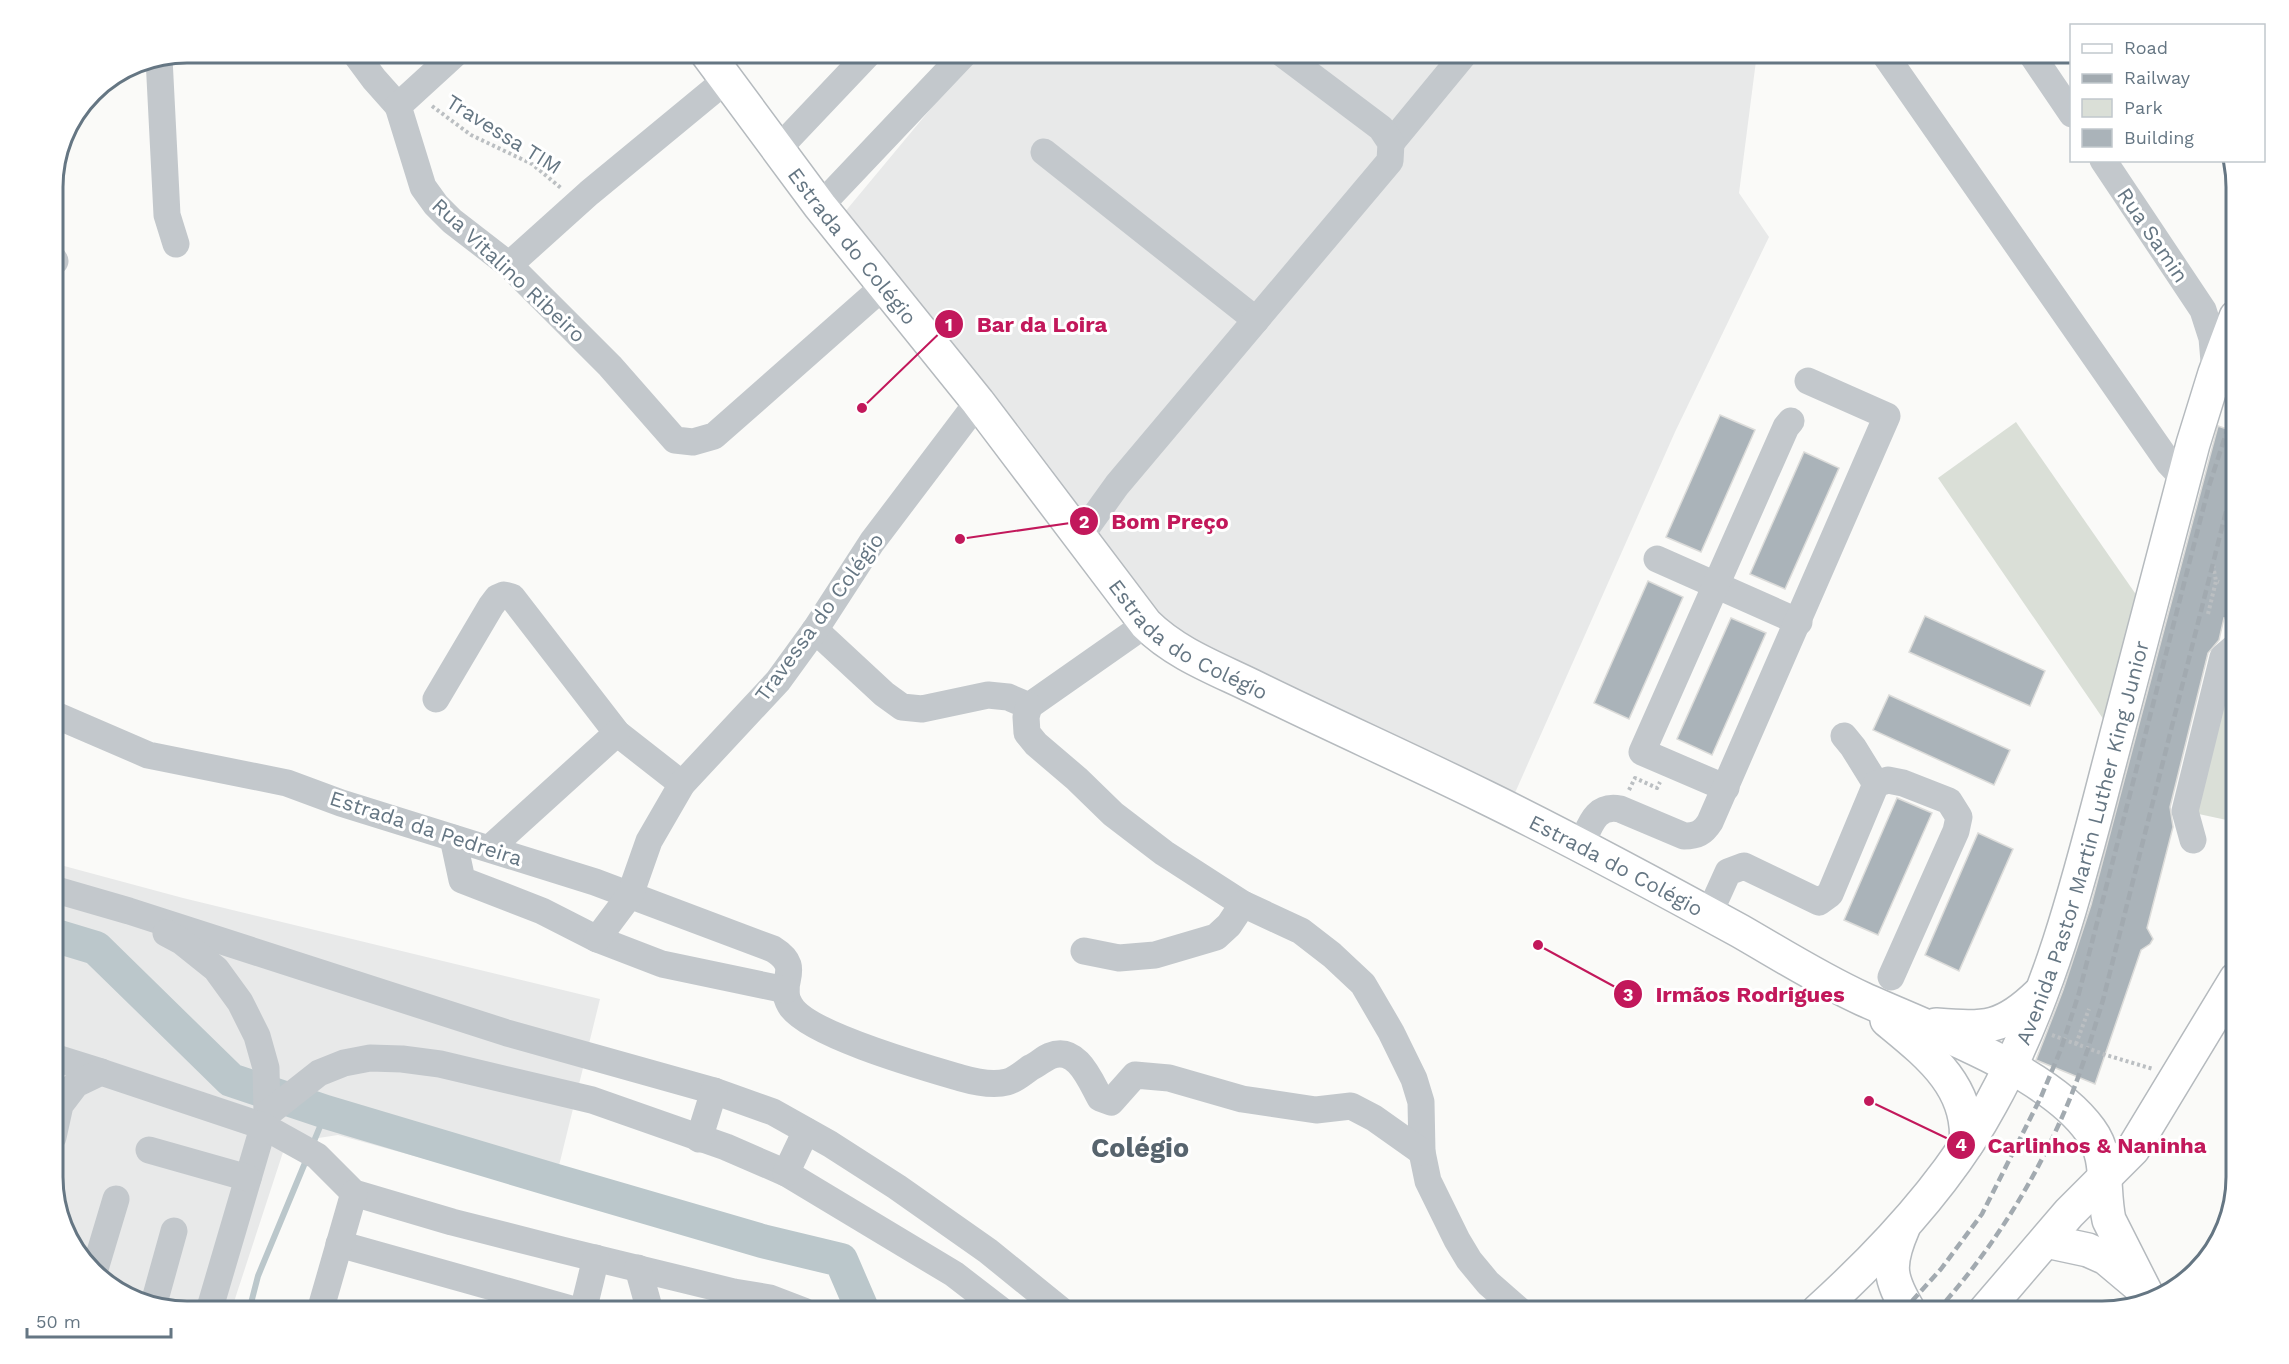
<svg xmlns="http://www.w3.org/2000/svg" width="2289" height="1364" font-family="'Work Sans',sans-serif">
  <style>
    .built { fill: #e8e9e9 }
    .green { fill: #dadfd7 }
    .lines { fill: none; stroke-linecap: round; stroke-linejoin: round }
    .stream { stroke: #bbc7cb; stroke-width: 6 }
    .river { stroke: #bbc7cb; stroke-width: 34 }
    .building { fill: #aab3b9; stroke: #dcdcda; stroke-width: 1.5 }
    .major-casing { stroke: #b5babe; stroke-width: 36 }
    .path { stroke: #bbbfc2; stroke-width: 4; stroke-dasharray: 3 3; stroke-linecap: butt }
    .minor { stroke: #c3c8cc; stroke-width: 27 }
    .major { stroke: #fff; stroke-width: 33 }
    .rail { stroke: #a2aab0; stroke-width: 4.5; stroke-dasharray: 9 4.5; stroke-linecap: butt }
    .labels { text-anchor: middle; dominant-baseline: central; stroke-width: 6; stroke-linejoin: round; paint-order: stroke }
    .street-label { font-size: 21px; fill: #657683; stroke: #fff }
    .district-label { font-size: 27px; font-weight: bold; fill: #57646e; stroke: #fff }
    .rim { fill: none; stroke: #657683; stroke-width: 3 }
    .leader { fill: none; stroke: #c2185b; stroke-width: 2 }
    .callout-dot { fill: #c2185b; stroke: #fff; stroke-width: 2 }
    .mark-label { font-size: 18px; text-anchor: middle; font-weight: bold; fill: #fff }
    .callout-label { font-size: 22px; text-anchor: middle; font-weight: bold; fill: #c2185b; stroke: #fff; stroke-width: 6; stroke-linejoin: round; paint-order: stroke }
  </style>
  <rect width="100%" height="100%" fill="#fafaf8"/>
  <g class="built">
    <polygon points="977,53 1757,53 1739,193 1769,237 1675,432 1514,795 1168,638 844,213"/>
    <polygon points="53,863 183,898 600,999 552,1194 338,1135 286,1143 231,1311 187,1311 119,1293 71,1245 53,1186"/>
  </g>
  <g class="green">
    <polygon points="2016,422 2144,606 2106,723 1938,478"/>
    <polygon points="2236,656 2236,822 2194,813"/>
  </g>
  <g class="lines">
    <g class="stream">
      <polyline points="312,1146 326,1112"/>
      <polyline points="249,1311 258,1276 307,1158"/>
    </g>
    <polyline class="river" points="53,935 96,948 231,1080 326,1112 560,1182 762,1241 841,1260 863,1311"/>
  </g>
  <g class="building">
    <polygon points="1720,415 1755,430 1701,552 1666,537"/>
    <polygon points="2218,426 2236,432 2236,621 2224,618 2219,640 2208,653 2170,807 2173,827 2147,928 2153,939 2150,944 2141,950 2095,1084 2036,1060 2063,990 2091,905"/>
    <polygon points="1804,452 1839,468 1785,589 1750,574"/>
    <polygon points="1648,581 1683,597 1629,719 1594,703"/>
    <polygon points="1925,616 2045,671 2030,706 1909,652"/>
    <polygon points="1731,618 1766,633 1712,755 1677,739"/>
    <polygon points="1889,695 2010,750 1994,785 1873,730"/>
    <polygon points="1897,798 1932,813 1878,935 1844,920"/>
    <polygon points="1978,833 2013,849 1959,971 1925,955"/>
  </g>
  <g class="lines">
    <defs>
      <g id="major">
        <path id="s1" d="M706,52l114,154 158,196 168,222c29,29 69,44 106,62 77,38 156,73 233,111 86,42 171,88 255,134 40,23 81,49 123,68 66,30 185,72 227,131 20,27 12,58 19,90l40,79"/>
        <path d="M1887,1020c40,33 85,67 79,125"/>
        <path d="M1936,1025c50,4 67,4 103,-31"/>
        <path d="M1903,1228c-16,37 -14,50 6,83"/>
        <polyline points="2046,1241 2088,1250 2106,1258 2137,1284"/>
        <path id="s2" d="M1818,1311c64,-58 132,-131 173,-207 57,-103 87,-219 116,-332 29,-109 57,-219 86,-328l22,-71 21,-56"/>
        <polyline points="1985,1311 2069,1213 2133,1149 2236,979"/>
      </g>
    </defs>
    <use href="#major" class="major-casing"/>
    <g class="path">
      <polyline points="432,106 471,135 532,164 561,188"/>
      <polyline points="2213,565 2216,581"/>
      <polyline points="2208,614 2216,581 2219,582"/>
      <polyline points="1629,790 1635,778 1657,788 1660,782"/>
      <polyline points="2052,1035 2106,1055 2153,1069"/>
      <polyline points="2076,1044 2089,1009"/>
    </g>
    <g class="minor">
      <polyline points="354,52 374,79 398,106"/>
      <polyline points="457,52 398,106 423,187 436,205 452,221 509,265 610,366 675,440 693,442 714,436 884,286"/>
      <polyline points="1883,52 2169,463 2184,479"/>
      <polyline points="2030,52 2072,114"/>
      <polyline points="159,58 167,215 176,244"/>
      <polyline points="1391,143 1466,52"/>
      <polyline points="778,149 870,52"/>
      <polyline points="1044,152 1256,320"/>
      <polyline points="2103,160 2203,310 2212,338 2215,373"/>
      <polyline points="820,206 966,52"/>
      <polyline points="53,258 55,261"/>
      <polyline points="509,265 589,193 726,80"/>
      <polyline points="1079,538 1117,485 1390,161 1391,143 1381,128 1280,52"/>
      <polyline points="1657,559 1799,622"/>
      <polyline points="815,630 884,694 902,707 922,709 988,695 1008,697 1029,706 1146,624"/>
      <polyline points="436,699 491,606 497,598 504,595 512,597 617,733 682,784"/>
      <polyline points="1029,706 1026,717 1027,733 1036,744 1077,779 1113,814 1164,853 1243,904 1301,931 1332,955 1363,984 1391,1032 1414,1079 1421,1102 1422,1152 1428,1181 1457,1240 1469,1260 1488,1283 1520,1311"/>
      <path d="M53,714l95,41 139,28 54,20 254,79 178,67c32,20 3,32 17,56 16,29 137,63 171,73 14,4 31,8 46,4 8,-2 16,-9 23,-14 7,-3 13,-9 20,-12 27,-11 40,24 50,42l11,4 24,-27 34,3 73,21 74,11 35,-4 23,12 48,34"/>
      <polyline points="1844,736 1853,747 1876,784"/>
      <polyline points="1726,788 1642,752 1786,427 1791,421"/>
      <polyline points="453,838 462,880 542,911 597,939 662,964 786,990"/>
      <polyline points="2193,840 2185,811 2223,657 2236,646"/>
      <path d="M1580,847c10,-20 14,-43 40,-38l64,27c13,0 19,-3 26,-14l177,-406 -79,-35"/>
      <polyline points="490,848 617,733"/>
      <polyline points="53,889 129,911 507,1033 714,1091 773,1112 830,1144 897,1187 988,1251 1062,1311"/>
      <polyline points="1709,914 1728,872 1744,866 1819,902 1830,894 1876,784 1888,780 1903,783 1949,801 1959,817 1956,831 1891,977"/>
      <polyline points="166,933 181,941 216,969 240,1002 257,1036 266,1068 267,1114 209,1311"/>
      <polyline points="597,939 630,895 649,841 682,784 778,681 815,630 872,542 978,402"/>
      <polyline points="1084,951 1119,958 1155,955 1216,937 1229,925 1243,904"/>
      <polyline points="53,1057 101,1072"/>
      <polyline points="267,1114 319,1073 344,1063 370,1058 402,1059 440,1064 592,1100 726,1147 786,1173 954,1274 1002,1311"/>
      <polyline points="53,1137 60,1105 76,1084 101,1072 263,1126 317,1156 354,1193 452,1222 562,1250 734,1292 770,1298 804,1311"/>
      <polyline points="699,1139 714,1091"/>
      <polyline points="149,1150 248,1178"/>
      <polyline points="786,1173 806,1131"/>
      <polyline points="339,1244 578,1311"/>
      <polyline points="638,1268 650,1311"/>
      <polyline points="95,1269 116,1199"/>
      <polyline points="154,1303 174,1231"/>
      <polyline points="320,1311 354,1193"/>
      <polyline points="583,1311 596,1258"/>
    </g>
    <use href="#major" class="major"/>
    <g class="rail">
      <polyline points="1903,1311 1941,1269 1982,1214 2041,1097 2061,1049 2079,993 2209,486 2236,403"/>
      <path d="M1937,1311c54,-60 97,-128 129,-203 15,-35 26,-72 37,-108l133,-528"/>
    </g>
  </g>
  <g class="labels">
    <g class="street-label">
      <text transform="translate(504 134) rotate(32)">Travessa TIM</text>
      <text transform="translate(2153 235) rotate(56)">Rua Samin</text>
      <text stroke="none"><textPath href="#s1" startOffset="243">Estrada do Colégio</textPath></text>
      <text transform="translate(509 270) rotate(43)">Rua Vitalino Ribeiro</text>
      <text transform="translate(819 617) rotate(-54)">Travessa do Colégio</text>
      <text stroke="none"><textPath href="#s1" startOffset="765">Estrada do Colégio</textPath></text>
      <text transform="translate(426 828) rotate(18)">Estrada da Pedreira</text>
      <text stroke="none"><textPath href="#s2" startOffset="549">Avenida Pastor Martin Luther King Junior</textPath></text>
      <text stroke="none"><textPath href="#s1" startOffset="1251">Estrada do Colégio</textPath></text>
    </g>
    <g class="district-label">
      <text x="1140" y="1148">Colégio</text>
    </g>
  </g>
  <path d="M0 0H2289V1364H0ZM187 63H2102A124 124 0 0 1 2226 187V1177A124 124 0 0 1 2102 1301H187A124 124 0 0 1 63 1177V187A124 124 0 0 1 187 63Z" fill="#fff" fill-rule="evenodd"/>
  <path class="rim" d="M187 63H2102A124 124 0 0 1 2226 187V1177A124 124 0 0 1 2102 1301H187A124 124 0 0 1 63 1177V187A124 124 0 0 1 187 63Z"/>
  <path class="leader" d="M862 408L949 324M960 539L1084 521M1538 945L1628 994M1869 1101L1961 1145"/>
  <g class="callout-dot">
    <circle cx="862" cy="408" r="6"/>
    <circle cx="960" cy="539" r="6"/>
    <circle cx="1538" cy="945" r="6"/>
    <circle cx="1869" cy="1101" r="6"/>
    <circle cx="949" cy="324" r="15"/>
    <circle cx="1084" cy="521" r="15"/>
    <circle cx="1628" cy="994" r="15"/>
    <circle cx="1961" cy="1145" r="15"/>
  </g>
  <g class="mark-label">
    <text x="949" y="331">1</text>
    <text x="1084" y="528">2</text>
    <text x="1628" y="1001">3</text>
    <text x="1961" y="1151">4</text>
  </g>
  <g class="callout-label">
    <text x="1042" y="332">Bar da Loira</text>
    <text x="1170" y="529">Bom Preço</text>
    <text x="1750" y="1002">Irmãos Rodrigues</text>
    <text x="2097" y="1153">Carlinhos &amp; Naninha</text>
  </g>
  <rect x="2070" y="24" width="195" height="138" fill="#ffffff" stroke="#c1c8cd" stroke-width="1.5"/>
  <rect x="2082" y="44" width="30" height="9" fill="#ffffff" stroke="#c1c8cd" stroke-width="1.5"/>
  <text x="2124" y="54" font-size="18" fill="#657683">Road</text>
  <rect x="2082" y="74" width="30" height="9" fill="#a2aab0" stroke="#c1c8cd" stroke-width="1.5"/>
  <text x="2124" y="84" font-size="18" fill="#657683">Railway</text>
  <rect x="2082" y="99" width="30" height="18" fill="#dadfd7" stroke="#c1c8cd" stroke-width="1.5"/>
  <text x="2124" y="114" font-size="18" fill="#657683">Park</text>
  <rect x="2082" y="129" width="30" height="18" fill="#aab3b9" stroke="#c1c8cd" stroke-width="1.5"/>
  <text x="2124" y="144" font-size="18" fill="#657683">Building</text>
  <path d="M27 1328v9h144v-9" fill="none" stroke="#657683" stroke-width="3"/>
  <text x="36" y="1328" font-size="18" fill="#657683" stroke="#ffffff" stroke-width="4.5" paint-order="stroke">50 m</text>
</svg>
